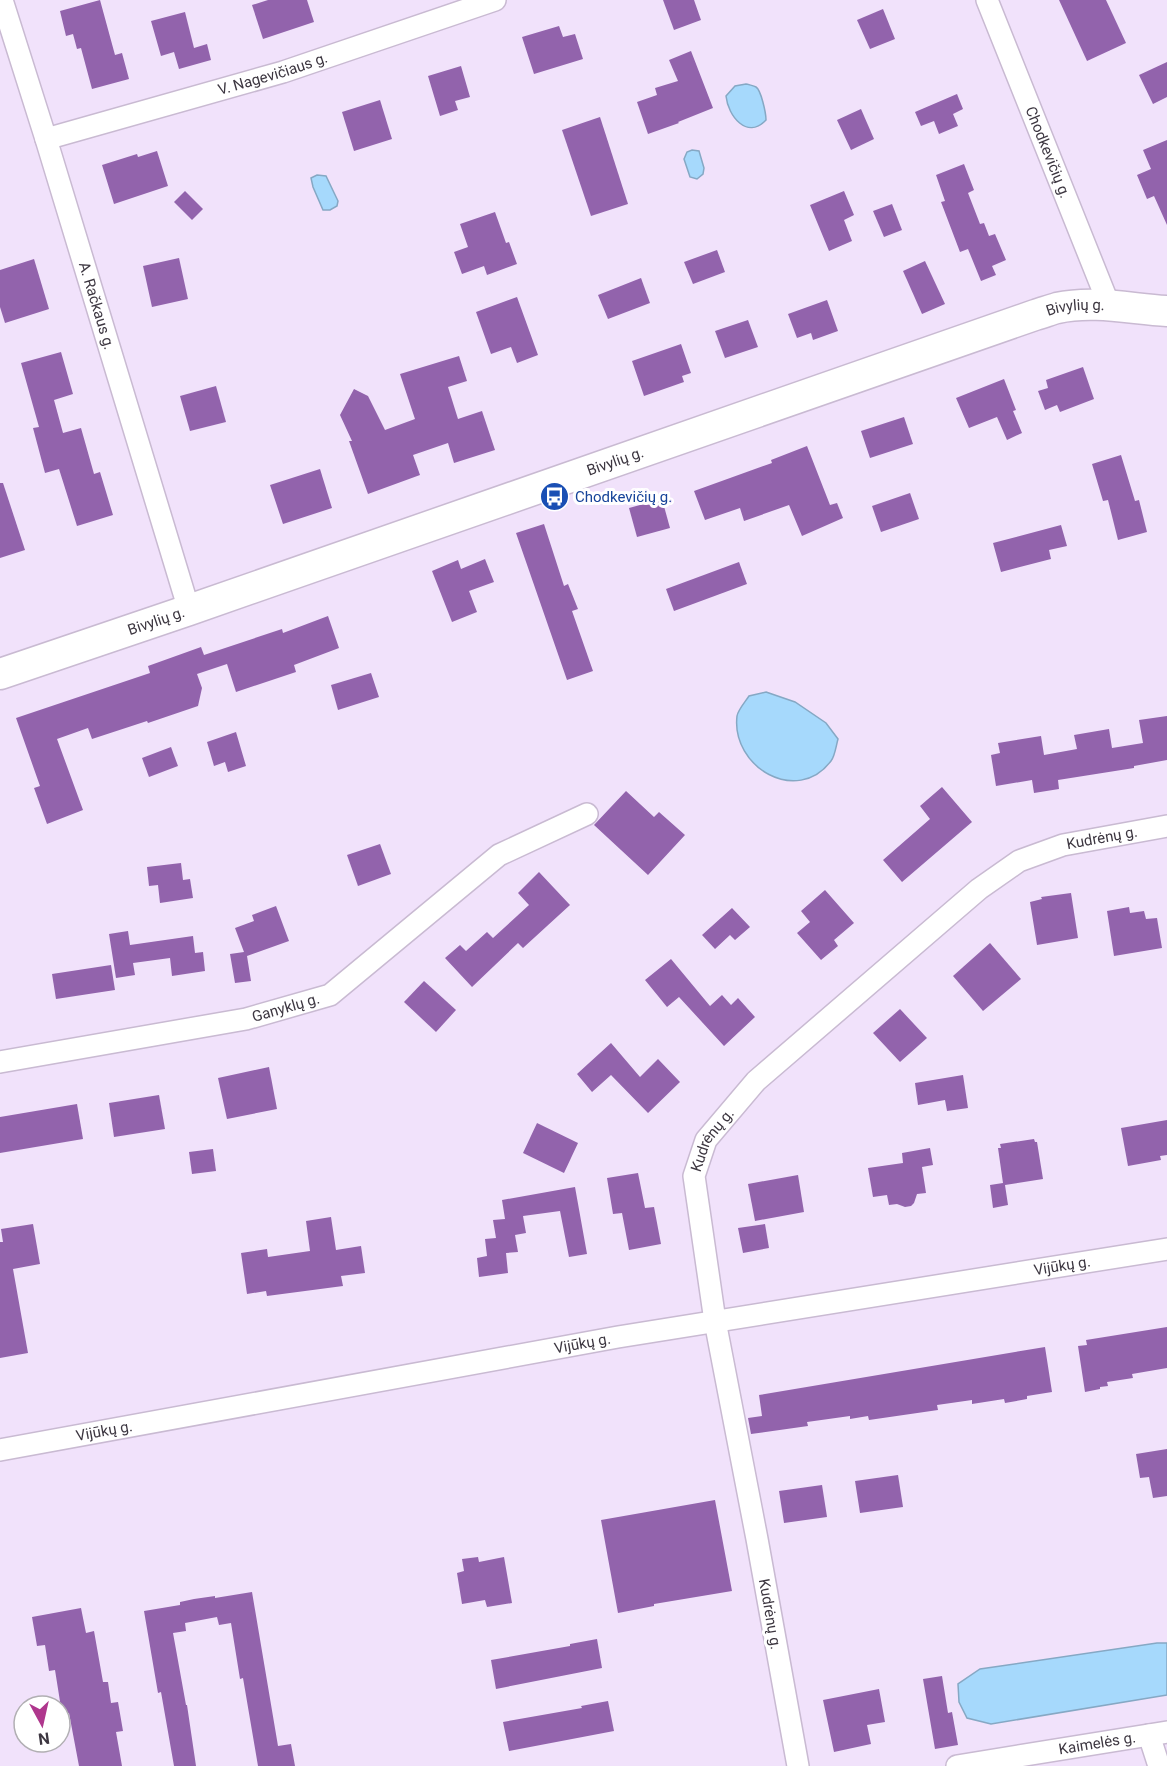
<svg xmlns="http://www.w3.org/2000/svg" width="1167" height="1766" font-family="Roboto,sans-serif">
  <style>
    .water { fill: #a6d9fc; stroke: #86a8c4; stroke-width: 1.5 }
    .building { fill: #9263ac }
    .lines { fill: none; stroke-linecap: round; stroke-linejoin: round }
    .street-casing { stroke: #c9bad2; stroke-width: 24 }
    .secondary-casing { stroke: #c9bad2; stroke-width: 33 }
    .street { stroke: #fff; stroke-width: 21 }
    .secondary { stroke: #fff; stroke-width: 30 }
    .labels { text-anchor: middle; dominant-baseline: central; stroke-width: 6; stroke-linejoin: round; paint-order: stroke }
    .street-label { font-size: 15px; fill: #3d3741; stroke: #fff }
    .transit-label { font-size: 15px; fill: #164399; stroke: #fff; text-anchor: start }
  </style>
  <rect width="100%" height="100%" fill="#f1e2fb"/>
  <g class="water">
    <path d="M746,84c1,0 8,2 10,3 5,3 10,26 10,33 -19,20 -38,-4 -40,-24l9,-10z"/>
    <polygon points="692,150 699,151 704,168 703,174 697,179 690,177 684,159 687,152"/>
    <polygon points="317,175 326,176 338,201 337,206 330,210 323,210 313,187 311,178"/>
    <path d="M766,692l29,10 31,21 12,16c-2,7 -3,17 -7,22 -34,45 -100,6 -94,-45 1,-6 8,-14 12,-20z"/>
    <polygon points="1157,1643 1167,1643 1167,1695 991,1724 967,1718 959,1702 958,1684 980,1669"/>
  </g>
  <g class="building">
    <polygon points="100,0 115,55 122,53 129,79 92,89 81,48 77,49 73,34 66,36 60,11"/>
    <polygon points="268,0 307,0 314,22 263,39 252,5"/>
    <polygon points="663,0 694,0 701,20 674,30"/>
    <polygon points="1059,0 1106,0 1126,43 1087,61"/>
    <polygon points="883,9 895,39 870,49 857,20"/>
    <polygon points="185,12 194,48 207,44 211,60 179,69 174,52 161,56 151,21"/>
    <polygon points="559,26 563,37 575,34 583,59 534,74 522,37"/>
    <polygon points="691,51 713,108 678,122 679,123 648,134 637,102 657,95 655,88 678,81 669,60"/>
    <polygon points="1167,62 1167,97 1153,104 1139,75"/>
    <polygon points="461,66 470,97 455,101 458,110 440,116 428,76"/>
    <polygon points="957,94 963,109 953,114 958,126 939,134 934,121 921,126 915,112"/>
    <polygon points="380,100 392,139 354,151 342,112"/>
    <polygon points="861,109 874,139 851,150 837,120"/>
    <polygon points="600,117 628,204 591,216 562,130"/>
    <polygon points="1167,140 1167,225 1154,196 1147,199 1137,175 1151,169 1143,150"/>
    <polygon points="157,151 168,186 114,204 102,165 137,154 138,157"/>
    <polygon points="964,164 974,190 968,193 980,224 984,223 989,236 995,234 1006,260 992,266 996,275 981,281 968,249 960,252 941,202 945,201 936,175"/>
    <polygon points="185,191 203,209 192,220 174,202"/>
    <polygon points="844,191 854,215 844,220 852,241 829,251 810,205"/>
    <polygon points="892,204 902,230 884,237 873,211"/>
    <polygon points="495,212 506,243 509,242 517,264 487,275 484,266 462,274 454,252 468,247 460,224"/>
    <polygon points="717,250 725,272 693,284 684,262"/>
    <polygon points="179,258 188,299 152,307 143,266"/>
    <polygon points="34,259 49,309 5,323 0,307 0,270"/>
    <polygon points="925,261 945,304 922,314 903,271"/>
    <polygon points="641,278 650,303 608,319 598,295"/>
    <polygon points="517,297 538,355 517,363 511,347 491,354 476,312"/>
    <polygon points="827,300 838,331 813,340 811,333 797,338 788,314"/>
    <polygon points="748,320 758,347 725,358 715,331"/>
    <polygon points="681,344 691,373 682,376 684,382 644,396 632,361"/>
    <polygon points="61,352 73,394 54,400 63,433 81,428 94,474 100,472 113,515 77,526 59,469 45,473 33,428 39,427 21,363"/>
    <polygon points="459,356 467,381 448,387 458,419 482,411 495,450 454,463 448,443 413,455 420,475 368,494 349,441 352,441 340,415 354,389 368,396 385,430 415,419 400,374"/>
    <polygon points="1083,367 1094,399 1060,412 1057,405 1045,410 1038,391 1048,388 1046,380"/>
    <polygon points="1004,379 1016,410 1013,411 1022,433 1007,440 997,417 969,428 956,398"/>
    <polygon points="216,386 226,422 190,431 180,396"/>
    <polygon points="904,417 913,444 870,458 861,431"/>
    <polygon points="807,446 830,505 837,503 843,518 802,536 789,505 744,521 740,508 705,520 694,491 772,463 771,460"/>
    <polygon points="1121,455 1135,501 1139,500 1147,532 1118,540 1108,500 1103,501 1092,464"/>
    <polygon points="320,469 332,508 283,524 270,485"/>
    <polygon points="0,483 3,483 25,550 0,558"/>
    <polygon points="910,493 919,519 881,532 872,506"/>
    <polygon points="662,499 670,528 637,537 629,508"/>
    <polygon points="544,524 564,586 568,584 578,609 572,611 593,671 567,680 516,533"/>
    <polygon points="1061,525 1067,546 1049,550 1051,559 1001,572 993,543"/>
    <polygon points="485,559 494,582 469,591 477,612 452,622 432,571 458,560 461,569"/>
    <polygon points="739,562 747,584 674,611 666,589"/>
    <polygon points="328,616 339,648 294,665 296,672 236,692 227,664 197,674 202,688 198,706 148,723 147,721 92,739 88,728 57,739 83,810 47,824 34,788 40,786 16,718 150,673 148,666 201,647 204,655 282,629 283,633"/>
    <polygon points="371,673 379,697 338,710 331,685"/>
    <polygon points="1167,716 1167,760 1134,766 1134,768 1058,780 1059,789 1034,793 1032,780 996,786 991,755 1000,753 998,743 1041,736 1044,755 1077,749 1074,735 1109,729 1112,748 1143,743 1139,720"/>
    <polygon points="236,732 246,766 228,772 225,762 214,766 207,742"/>
    <polygon points="171,747 178,766 149,777 142,758"/>
    <polygon points="942,787 972,822 902,882 883,860 930,819 920,806"/>
    <polygon points="626,791 654,817 659,812 685,835 648,875 594,825"/>
    <polygon points="380,844 391,874 358,886 347,855"/>
    <polygon points="181,863 183,880 190,879 193,898 160,903 158,885 149,886 147,867"/>
    <polygon points="539,872 570,905 523,948 518,943 472,987 445,958 460,945 466,951 487,932 493,938 529,905 518,893"/>
    <polygon points="825,890 854,923 834,940 838,946 821,960 797,933 810,922 801,911"/>
    <polygon points="1071,893 1078,938 1037,945 1030,902 1042,899 1041,897"/>
    <polygon points="276,906 289,941 247,956 251,981 235,983 230,954 244,952 235,928 254,921 252,915"/>
    <polygon points="1129,907 1130,913 1144,911 1146,919 1157,918 1162,948 1114,956 1107,911"/>
    <polygon points="732,908 750,927 735,940 730,935 715,949 702,935"/>
    <polygon points="128,931 130,945 193,936 195,953 203,952 205,971 172,976 170,958 133,963 135,975 116,978 109,934"/>
    <polygon points="990,943 1021,979 983,1011 953,976"/>
    <polygon points="671,959 710,1006 722,995 731,1005 738,998 755,1017 724,1046 679,997 667,1007 645,980"/>
    <polygon points="111,965 115,990 56,999 52,974"/>
    <polygon points="424,981 456,1010 436,1032 404,1002"/>
    <polygon points="900,1009 927,1038 900,1062 873,1033"/>
    <polygon points="611,1043 640,1077 658,1059 680,1082 648,1113 611,1075 592,1092 577,1074"/>
    <polygon points="269,1067 277,1109 227,1119 218,1078"/>
    <polygon points="963,1075 968,1108 947,1111 945,1100 918,1105 915,1083"/>
    <polygon points="159,1095 165,1129 114,1137 109,1103"/>
    <polygon points="77,1104 83,1139 0,1153 0,1117"/>
    <polygon points="1167,1120 1167,1155 1160,1156 1161,1160 1128,1166 1121,1128"/>
    <polygon points="537,1123 578,1143 564,1173 523,1153"/>
    <polygon points="1034,1139 1035,1142 1037,1142 1043,1179 1005,1185 1008,1205 993,1208 990,1185 1003,1183 998,1148 1001,1148 1000,1144"/>
    <polygon points="930,1148 933,1165 922,1167 926,1193 917,1194 914,1203 911,1206 905,1207 897,1204 889,1205 887,1195 873,1197 868,1168 903,1163 902,1153"/>
    <polygon points="213,1149 216,1171 192,1174 189,1152"/>
    <polygon points="638,1173 645,1208 654,1207 661,1244 629,1250 622,1213 613,1214 607,1178"/>
    <polygon points="798,1175 804,1212 755,1221 748,1184"/>
    <polygon points="575,1187 587,1254 569,1257 560,1211 523,1216 526,1233 515,1235 518,1252 506,1253 508,1273 479,1277 477,1258 487,1256 485,1239 496,1238 493,1220 505,1219 502,1200"/>
    <polygon points="331,1217 336,1250 361,1246 365,1273 341,1276 343,1286 267,1296 266,1291 247,1294 241,1253 267,1249 268,1257 310,1251 306,1221"/>
    <polygon points="33,1224 40,1264 13,1269 28,1353 0,1358 0,1242 3,1242 1,1229"/>
    <polygon points="765,1224 769,1248 743,1253 738,1228"/>
    <polygon points="1167,1327 1167,1368 1132,1374 1133,1378 1107,1382 1108,1386 1100,1387 1100,1389 1085,1392 1078,1346 1087,1345 1086,1340"/>
    <polygon points="1045,1347 1052,1392 1027,1396 1027,1399 1005,1403 1004,1399 972,1404 972,1400 937,1405 938,1410 869,1420 868,1416 850,1419 850,1416 807,1422 808,1426 751,1434 748,1418 762,1416 759,1395"/>
    <polygon points="1167,1449 1167,1496 1153,1498 1149,1477 1140,1478 1136,1454"/>
    <polygon points="898,1475 903,1507 860,1513 855,1481"/>
    <polygon points="822,1485 827,1517 784,1523 779,1491"/>
    <polygon points="715,1500 732,1591 654,1604 654,1606 618,1613 601,1520"/>
    <polygon points="478,1557 479,1562 504,1557 512,1603 487,1607 485,1600 462,1604 457,1573 464,1571 462,1559"/>
    <polygon points="252,1592 278,1746 291,1744 295,1766 258,1766 243,1678 240,1679 231,1623 219,1625 217,1617 185,1623 186,1631 173,1633 186,1705 187,1705 196,1766 174,1766 161,1692 158,1693 144,1611 180,1605 180,1602 194,1599 215,1596 215,1598"/>
    <polygon points="81,1608 86,1633 94,1631 103,1682 108,1682 111,1703 118,1702 123,1731 116,1732 122,1766 79,1766 69,1713 62,1714 55,1670 49,1671 45,1645 37,1646 32,1617"/>
    <polygon points="597,1639 602,1668 496,1689 491,1660 570,1646 570,1644"/>
    <polygon points="942,1676 948,1713 952,1712 958,1745 935,1749 923,1679"/>
    <polygon points="879,1689 885,1722 867,1725 871,1744 834,1752 823,1700"/>
    <polygon points="608,1701 614,1731 509,1751 503,1722 582,1708 581,1706"/>
  </g>
  <g class="lines">
    <defs>
      <g id="street">
        <path id="s1" d="M2,0l44,139 143,471"/>
        <path id="s2" d="M987,0l122,305"/>
        <path id="s3" d="M46,139l237,-67 212,-72"/>
        <path id="s4" d="M0,1062l246,-43 84,-24 169,-140 88,-41"/>
        <path id="s5" d="M0,1450l618,-113 549,-88"/>
        <polyline points="1149,1735 1159,1766"/>
        <path id="s6" d="M798,1766l-41,-227 -42,-218 -21,-145 12,-36 50,-59 223,-192 40,-28 44,-16 104,-19"/>
        <path id="s7" d="M957,1766l210,-34"/>
      </g>
      <g id="secondary">
        <path id="s8" d="M0,674l189,-64 846,-295c7,-2 15,-5 22,-7 37,-8 74,1 110,3"/>
      </g>
    </defs>
    <use href="#street" class="street-casing"/>
    <use href="#secondary" class="secondary-casing"/>
    <use href="#street" class="street"/>
    <use href="#secondary" class="secondary"/>
  </g>
  <defs>
    <symbol id="bus-disc" viewBox="-11 -11 22 22"><circle r="9.5" fill="#1a4fb4" stroke="#fff"/><path d="M-5-6H5V4H4V6H2V4H-2V6H-4V4H-5ZM-3.5-4V0h7V-4ZM-3.5 1.2v1.5H-2V1.2ZM2 1.2v1.5H3.5V1.2Z" fill="#fff"/></symbol>
  </defs>
  <g fill-rule="evenodd">
    <use href="#bus-disc" x="538" y="480" width="33" height="33"/>
  </g>
  <g class="labels">
    <g class="street-label">
      <text stroke="none"><textPath href="#s3" startOffset="236">V. Nagevičiaus g.</textPath></text>
      <text stroke="none"><textPath href="#s2" startOffset="164">Chodkevičių g.</textPath></text>
      <text stroke="none"><textPath href="#s1" startOffset="320">A. Račkaus g.</textPath></text>
      <text stroke="none"><textPath href="#s8" startOffset="1137">Bivylių g.</textPath></text>
      <text stroke="none"><textPath href="#s8" startOffset="651">Bivylių g.</textPath></text>
      <text stroke="none"><textPath href="#s8" startOffset="165">Bivylių g.</textPath></text>
      <text stroke="none"><textPath href="#s6" startOffset="1144">Kudrėnų g.</textPath></text>
      <text stroke="none"><textPath href="#s4" startOffset="291">Ganyklų g.</textPath></text>
      <text stroke="none"><textPath href="#s6" startOffset="640">Kudrėnų g.</textPath></text>
      <text stroke="none"><textPath href="#s5" startOffset="1078">Vijūkų g.</textPath></text>
      <text stroke="none"><textPath href="#s5" startOffset="592">Vijūkų g.</textPath></text>
      <text stroke="none"><textPath href="#s5" startOffset="106">Vijūkų g.</textPath></text>
      <text transform="translate(770 1614) rotate(80)">Kudrėnų g.</text>
      <text stroke="none"><textPath href="#s7" startOffset="142">Kaimelės g.</textPath></text>
    </g>
    <g class="transit-label">
      <text x="575" y="497">Chodkevičių g.</text>
    </g>
  </g>
  <g transform="translate(42 1724) rotate(172)"><circle r="28" fill="#ffffff" stroke="#b1afb3" stroke-width="1.5"/>
  <path d="M0-4.5L10 22L0 15L-10 22Z" fill="#af378d"/>
  <text y="-9" font-size="16" font-weight="bold" text-anchor="middle" fill="#3d3741">N</text>
  </g>
</svg>
